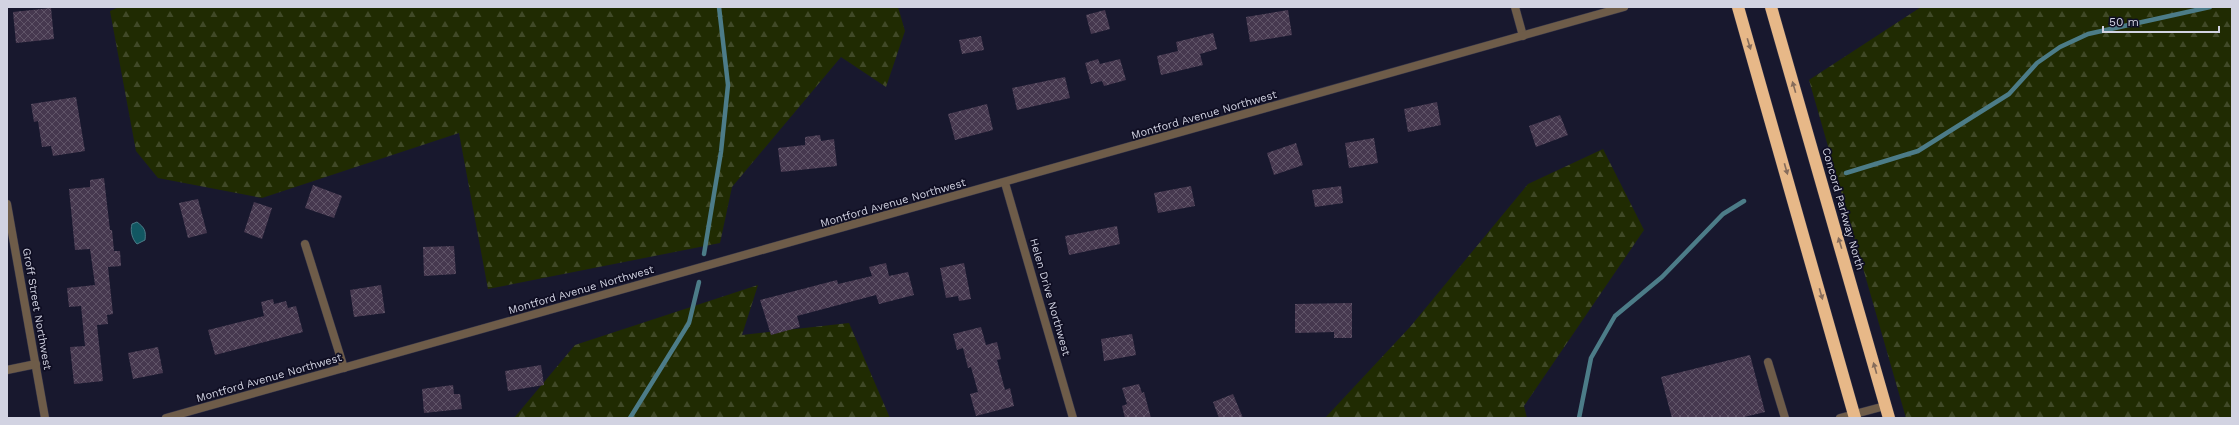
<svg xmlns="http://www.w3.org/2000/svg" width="2239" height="425" font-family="'Work Sans',sans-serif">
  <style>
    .forest { fill: url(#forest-firs) }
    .water { fill: #125762; stroke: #4c7c88 }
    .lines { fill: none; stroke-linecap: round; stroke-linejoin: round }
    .stream { stroke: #4c7c88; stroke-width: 4.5 }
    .building { fill: url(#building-cross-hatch) }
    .lane-casing { stroke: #323247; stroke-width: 9 }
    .street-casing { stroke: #323247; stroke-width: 9 }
    .highway-casing { stroke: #323247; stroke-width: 13 }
    .lane { stroke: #6e5c49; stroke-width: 8 }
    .street { stroke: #6e5c49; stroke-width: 8 }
    .highway { stroke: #e7b888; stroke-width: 12 }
    .oneway { fill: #866c5b }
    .labels { text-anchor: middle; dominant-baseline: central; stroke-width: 3.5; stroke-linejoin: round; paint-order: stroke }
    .street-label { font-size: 11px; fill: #d2d3e2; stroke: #0f0e23 }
  </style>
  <defs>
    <pattern id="forest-firs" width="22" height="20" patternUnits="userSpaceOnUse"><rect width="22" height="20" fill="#202b02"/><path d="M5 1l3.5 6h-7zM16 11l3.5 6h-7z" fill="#404927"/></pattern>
    <pattern id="building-cross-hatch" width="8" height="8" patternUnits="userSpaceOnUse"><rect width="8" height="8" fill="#46384f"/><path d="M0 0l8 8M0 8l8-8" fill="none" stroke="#605468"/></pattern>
  </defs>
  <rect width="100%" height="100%" fill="#18182e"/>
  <g class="forest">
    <polygon points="119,7 898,7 905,31 886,87 841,57 732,187 720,243 488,289 459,133 262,198 158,178 136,151 110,11"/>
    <polygon points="1921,7 2232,7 2232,418 1906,418 1809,80"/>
    <polygon points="1603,149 1644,230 1524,406 1527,418 1325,418 1410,327 1528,184"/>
    <polygon points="758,285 742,335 849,323 890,418 514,418 575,345"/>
  </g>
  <path class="water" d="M137,222c8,6 9,9 8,18l-8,4c-5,-5 -7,-13 -5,-20z"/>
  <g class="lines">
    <g class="stream">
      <polyline points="1846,173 1918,151 2009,94 2037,63 2060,47 2088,34 2210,7"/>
      <polyline points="704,254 721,152 728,85 719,7"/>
      <polyline points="630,418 689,323 699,282"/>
      <polyline points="1579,418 1591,358 1615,316 1662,277 1723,214 1744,201"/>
    </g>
  </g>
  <g class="building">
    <polygon points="51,8 54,39 16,43 13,12"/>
    <polygon points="1105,10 1110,29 1091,34 1086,15"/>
    <polygon points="1288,10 1292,35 1250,42 1246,17"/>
    <polygon points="1213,33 1217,49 1200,54 1203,65 1161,75 1157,56 1178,51 1176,42"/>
    <polygon points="981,36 984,50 962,54 959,40"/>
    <polygon points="1098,59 1100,64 1120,59 1126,80 1104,86 1102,81 1091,84 1085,63"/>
    <polygon points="1065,77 1070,98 1017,110 1012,88"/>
    <polygon points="76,97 85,151 53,156 51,146 42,147 38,121 34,122 31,104"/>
    <polygon points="1437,102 1441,125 1408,132 1404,109"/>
    <polygon points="987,104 993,130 955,140 948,114"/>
    <polygon points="1560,115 1568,135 1536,147 1529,126"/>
    <polygon points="820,135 821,141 834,139 837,166 781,172 778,148 805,145 805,137"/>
    <polygon points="1374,138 1378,163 1349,168 1345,143"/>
    <polygon points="1296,143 1303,165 1274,175 1267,153"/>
    <polygon points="104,178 110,230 112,230 114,251 120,251 121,266 108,267 113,314 107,315 108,324 97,325 103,381 74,384 70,347 85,346 81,306 69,307 67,288 95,285 90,249 75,250 69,189 90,187 90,180"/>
    <polygon points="313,185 342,196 334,218 305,208"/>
    <polygon points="1191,186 1195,206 1158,213 1154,193"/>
    <polygon points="1341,186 1343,203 1315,207 1312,190"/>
    <polygon points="198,199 207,233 188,238 179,203"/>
    <polygon points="254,202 272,208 262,239 244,232"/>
    <polygon points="1117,226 1120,244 1069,255 1065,236"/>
    <polygon points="454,246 456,274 424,276 423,247"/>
    <polygon points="886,263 889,276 908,272 914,295 879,304 876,295 797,316 800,327 771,335 760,300 837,280 838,284 872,276 869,267"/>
    <polygon points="964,263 971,299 959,301 958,296 946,298 940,268"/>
    <polygon points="381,285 385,313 354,317 350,290"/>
    <polygon points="273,299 274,304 286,301 288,308 296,306 303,332 215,355 208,330 264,316 261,302"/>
    <polygon points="1352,303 1352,338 1334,338 1334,332 1295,333 1295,304"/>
    <polygon points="981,327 986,345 997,342 1001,359 997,360 1005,390 1010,388 1014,406 976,416 970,394 978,392 971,367 968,368 963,348 957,350 953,334"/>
    <polygon points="1132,334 1136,355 1104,361 1101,339"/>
    <polygon points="158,347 163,373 133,379 128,353"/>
    <polygon points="1750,355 1765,412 1740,418 1672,418 1661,377"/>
    <polygon points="541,365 544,385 508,391 505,371"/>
    <polygon points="1139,384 1142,393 1144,392 1151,418 1125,418 1122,406 1127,404 1122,388"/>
    <polygon points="453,385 454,394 460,394 462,409 424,413 422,389"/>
    <polygon points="1233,394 1243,418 1219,418 1213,402"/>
  </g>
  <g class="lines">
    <defs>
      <g id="lane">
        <polyline points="1515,7 1523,36"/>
        <polyline points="305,244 344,368"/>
        <polyline points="1768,362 1785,418"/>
        <polyline points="1840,418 1885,406"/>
      </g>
      <g id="street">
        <polyline points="1005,183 1073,418"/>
        <polyline points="7,204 45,418"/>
        <polyline points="7,370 36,364"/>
        <polyline points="166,418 1624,7"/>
      </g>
      <g id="highway">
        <polyline points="1738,7 1855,418"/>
        <polyline points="1771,7 1889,418"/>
      </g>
    </defs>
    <use href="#lane" class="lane-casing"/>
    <use href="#street" class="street-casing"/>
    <use href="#highway" class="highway-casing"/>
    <use href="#lane" class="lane"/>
    <use href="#street" class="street"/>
    <use href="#highway" class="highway"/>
  </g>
  <defs><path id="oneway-solid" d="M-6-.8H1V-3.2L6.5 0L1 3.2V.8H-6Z"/></defs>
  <g class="oneway">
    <use href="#oneway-solid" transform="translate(1749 44) rotate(73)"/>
    <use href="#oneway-solid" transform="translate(1794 87) rotate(-106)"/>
    <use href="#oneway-solid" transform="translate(1786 169) rotate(74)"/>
    <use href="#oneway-solid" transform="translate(1840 243) rotate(-107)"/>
    <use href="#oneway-solid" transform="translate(1821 294) rotate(74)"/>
    <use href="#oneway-solid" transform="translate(1875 368) rotate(-106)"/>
  </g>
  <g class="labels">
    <g class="street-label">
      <text transform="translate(1204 115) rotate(-16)">Montford Avenue Northwest</text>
      <text transform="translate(893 203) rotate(-16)">Montford Avenue Northwest</text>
      <text transform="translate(1843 209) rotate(74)">Concord Parkway North</text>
      <text transform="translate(581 290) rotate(-16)">Montford Avenue Northwest</text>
      <text transform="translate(1050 297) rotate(74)">Helen Drive Northwest</text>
      <text transform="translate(37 309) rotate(80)">Groff Street Northwest</text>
      <text transform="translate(269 378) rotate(-16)">Montford Avenue Northwest</text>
    </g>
  </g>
  <rect width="2239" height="425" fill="none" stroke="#d2d3e2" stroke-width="16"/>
  <path d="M2103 26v6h116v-6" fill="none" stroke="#d2d3e2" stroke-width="2"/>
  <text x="2109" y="26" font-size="12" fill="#d2d3e2" stroke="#0f0e23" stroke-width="3" paint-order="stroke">50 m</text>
</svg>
